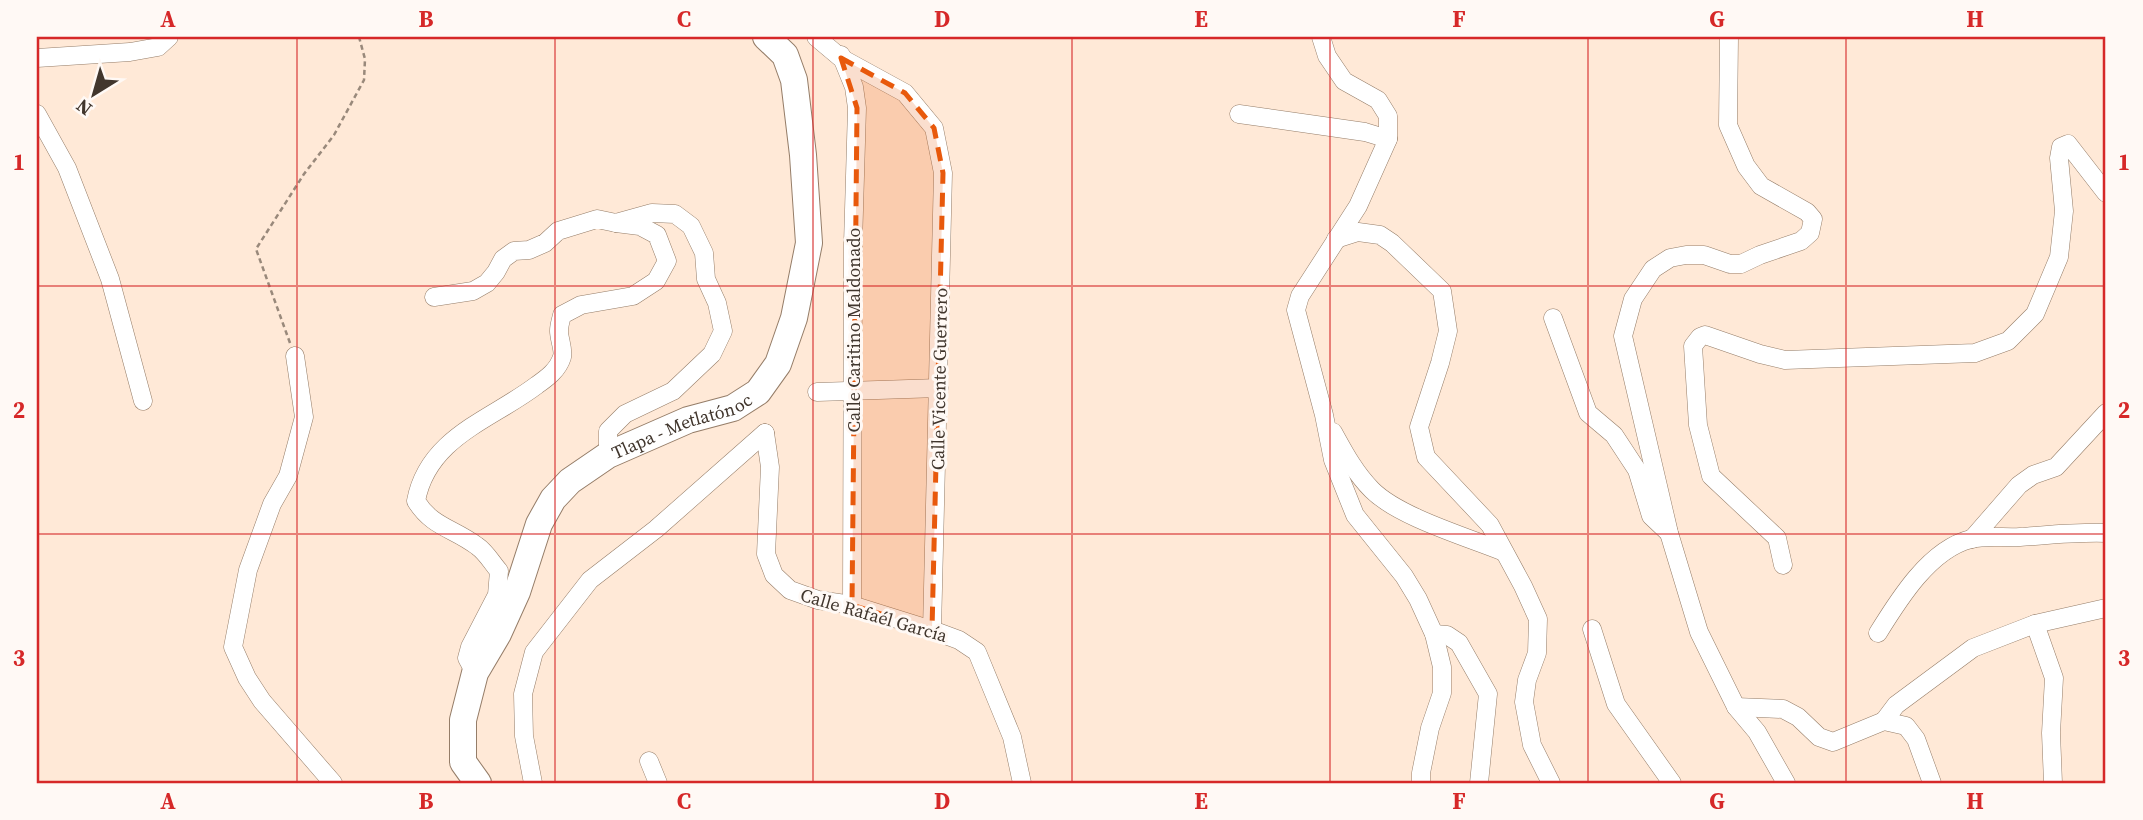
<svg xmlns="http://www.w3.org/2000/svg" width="2143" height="820" font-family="'Source Serif 4',serif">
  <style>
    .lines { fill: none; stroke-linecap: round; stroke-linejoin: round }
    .minor-casing { stroke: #957d68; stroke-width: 19 }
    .secondary-casing { stroke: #957d68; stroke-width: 28 }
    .path { stroke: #99897b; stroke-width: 2.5; stroke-dasharray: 5 3.5; stroke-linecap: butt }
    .minor { stroke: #fff; stroke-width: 18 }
    .secondary { stroke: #fff; stroke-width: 26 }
    .marked { fill: #e8590c; fill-opacity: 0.2; stroke: #e8590c; stroke-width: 5; stroke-dasharray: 14 9; stroke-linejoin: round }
    .grid { fill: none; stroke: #d62828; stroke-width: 2; stroke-opacity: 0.55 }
    .labels { text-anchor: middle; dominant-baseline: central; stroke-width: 6; stroke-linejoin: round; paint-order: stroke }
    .street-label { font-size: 18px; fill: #41362d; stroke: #fff9f5 }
    .neatline { fill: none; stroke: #d62828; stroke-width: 2.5 }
    .grid-label { font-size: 23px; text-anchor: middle; font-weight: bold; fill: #d62828 }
  </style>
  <rect width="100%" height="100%" fill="#ffe9d7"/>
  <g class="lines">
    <defs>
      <g id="minor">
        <polyline points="816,37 841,58 905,93 934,128 943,173 932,630"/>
        <polyline points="1321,37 1327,56 1344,81 1378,100 1388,116 1388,139 1358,206 1300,296 1296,310 1324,415 1333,460 1355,515 1404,576 1418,599 1434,634 1442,667 1442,693 1430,728 1421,773 1421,783"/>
        <polyline points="1729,37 1728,125 1746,166 1761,186 1807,212 1813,219 1810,233 1801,241 1760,255 1741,264 1730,264 1704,255 1686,255 1670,258 1653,269 1633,299 1623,336 1669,533 1699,632 1736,707 1757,732 1786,783"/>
        <polyline points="841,55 854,87 857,108 853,244 852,605"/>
        <polyline points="37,58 130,52 158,47 169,37"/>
        <polyline points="37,114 67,168 110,279 143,401"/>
        <polyline points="1239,114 1365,132 1388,139"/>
        <polyline points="1336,239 1358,232 1380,235 1392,243 1442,291 1448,331 1440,363 1419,427 1426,457 1490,525 1523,586 1538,619 1537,653 1527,680 1524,702 1532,745 1551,783"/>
        <polyline points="434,297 473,291 487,283 496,272 503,259 514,251 529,250 545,243 558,231 597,219 616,223 652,213 675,214 691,226 704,253 706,279 717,303 723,331 712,354 673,391 625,414 608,431 608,455"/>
        <polyline points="1553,318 1588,413 1614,435 1637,470 1651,516 1669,533"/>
        <polyline points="295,356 304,417 288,476 272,504 248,570 233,647 247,678 262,701 333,783"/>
        <polyline points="817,392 939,388"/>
        <path d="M1333,432c11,20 22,41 39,58 27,27 95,47 132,62"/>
        <polyline points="765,433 770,467 766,554 774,575 790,590 818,600 852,605 932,630 959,640 977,652 1012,737 1022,783"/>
        <polyline points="1972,539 2019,485 2033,475 2056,467 2106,413"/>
        <polyline points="1783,565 1777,538 1711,476 1698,425 1693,346 1700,337 1705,335 1760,354 1785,360 1975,353 2008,341 2035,314 2059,257 2064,211 2059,158 2061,147 2068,144 2106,193"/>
        <polyline points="2035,624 2054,678 2051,733 2053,783"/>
        <polyline points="1592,629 1616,704 1672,783"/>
        <path d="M1878,633c21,-34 52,-84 93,-94 15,-4 33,-1 49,-2 29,-2 57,-5 86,-4"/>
        <polyline points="1434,634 1447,635 1459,643 1488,694 1479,783"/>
        <path d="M475,673l-8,-15 3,-11 27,-52 2,-24c-7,-8 -13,-19 -22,-25 -24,-18 -45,-19 -61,-45 12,-64 75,-81 121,-116 10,-7 21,-15 25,-28 2,-7 -3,-18 -3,-26 0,-6 2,-11 3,-16l19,-10 52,-9 23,-15 11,-20 -10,-26 -17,-9 -24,-3"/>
        <polyline points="1736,707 1783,709 1798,717 1819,737 1833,742 1884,721 1906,726 1916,739 1932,783"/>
        <polyline points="1884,721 1896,705 1973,648 2035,624 2106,608"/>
        <polyline points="649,761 658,783"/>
        <polyline points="533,783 524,736 523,694 534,652 590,580 656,529 765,433"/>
      </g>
      <g id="secondary">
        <path id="s1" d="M478,783l-15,-21v-42l12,-47 23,-39 19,-42 22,-68 14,-25 17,-18 38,-26 80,-35 45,-12 25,-16 20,-28 16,-46 15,-75 -6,-88 -9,-75 -9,-25 -19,-18"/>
      </g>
    </defs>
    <use href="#minor" class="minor-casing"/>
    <use href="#secondary" class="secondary-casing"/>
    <polyline class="path" points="290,343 256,249 304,174 334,135 364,80 365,59 359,37"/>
    <use href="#minor" class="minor"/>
    <use href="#secondary" class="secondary"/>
  </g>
  <path class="marked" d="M841,58l64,35 29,35 9,45 -11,457 -80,-25 5,-497z"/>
  <path class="grid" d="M297,37v746M555,37v746M813,37v746M1072,37v746M1330,37v746M1588,37v746M1846,37v746M37,286h2069M37,534h2069"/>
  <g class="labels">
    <g class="street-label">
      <text transform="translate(853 330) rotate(-90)">Calle Caritino Maldonado</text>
      <text transform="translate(939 379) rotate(-89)">Calle Vicente Guerrero</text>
      <text stroke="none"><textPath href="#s1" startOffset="458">Tlapa - Metlatónoc</textPath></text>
      <text transform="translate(874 615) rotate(16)">Calle Rafaél García</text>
    </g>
  </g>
  <rect width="2143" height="820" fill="none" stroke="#fff9f5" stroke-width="77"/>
  <g transform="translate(94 94) rotate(217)" stroke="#fff9f5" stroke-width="5" paint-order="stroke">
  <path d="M0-5L12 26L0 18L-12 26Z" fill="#41362d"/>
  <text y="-10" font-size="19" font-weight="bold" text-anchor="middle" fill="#41362d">N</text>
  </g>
  <rect x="38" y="38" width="2066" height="744" class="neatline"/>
  <g class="grid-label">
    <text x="168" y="27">A</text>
    <text x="426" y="27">B</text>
    <text x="684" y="27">C</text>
    <text x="942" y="27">D</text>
    <text x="1201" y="27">E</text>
    <text x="1459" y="27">F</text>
    <text x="1717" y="27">G</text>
    <text x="1975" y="27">H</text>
    <text x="19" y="170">1</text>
    <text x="2124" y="170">1</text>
    <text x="19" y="418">2</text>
    <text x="2124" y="418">2</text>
    <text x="19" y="666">3</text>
    <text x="2124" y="666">3</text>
    <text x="168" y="809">A</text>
    <text x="426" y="809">B</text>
    <text x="684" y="809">C</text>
    <text x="942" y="809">D</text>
    <text x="1201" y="809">E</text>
    <text x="1459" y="809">F</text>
    <text x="1717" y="809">G</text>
    <text x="1975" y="809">H</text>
  </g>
</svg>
